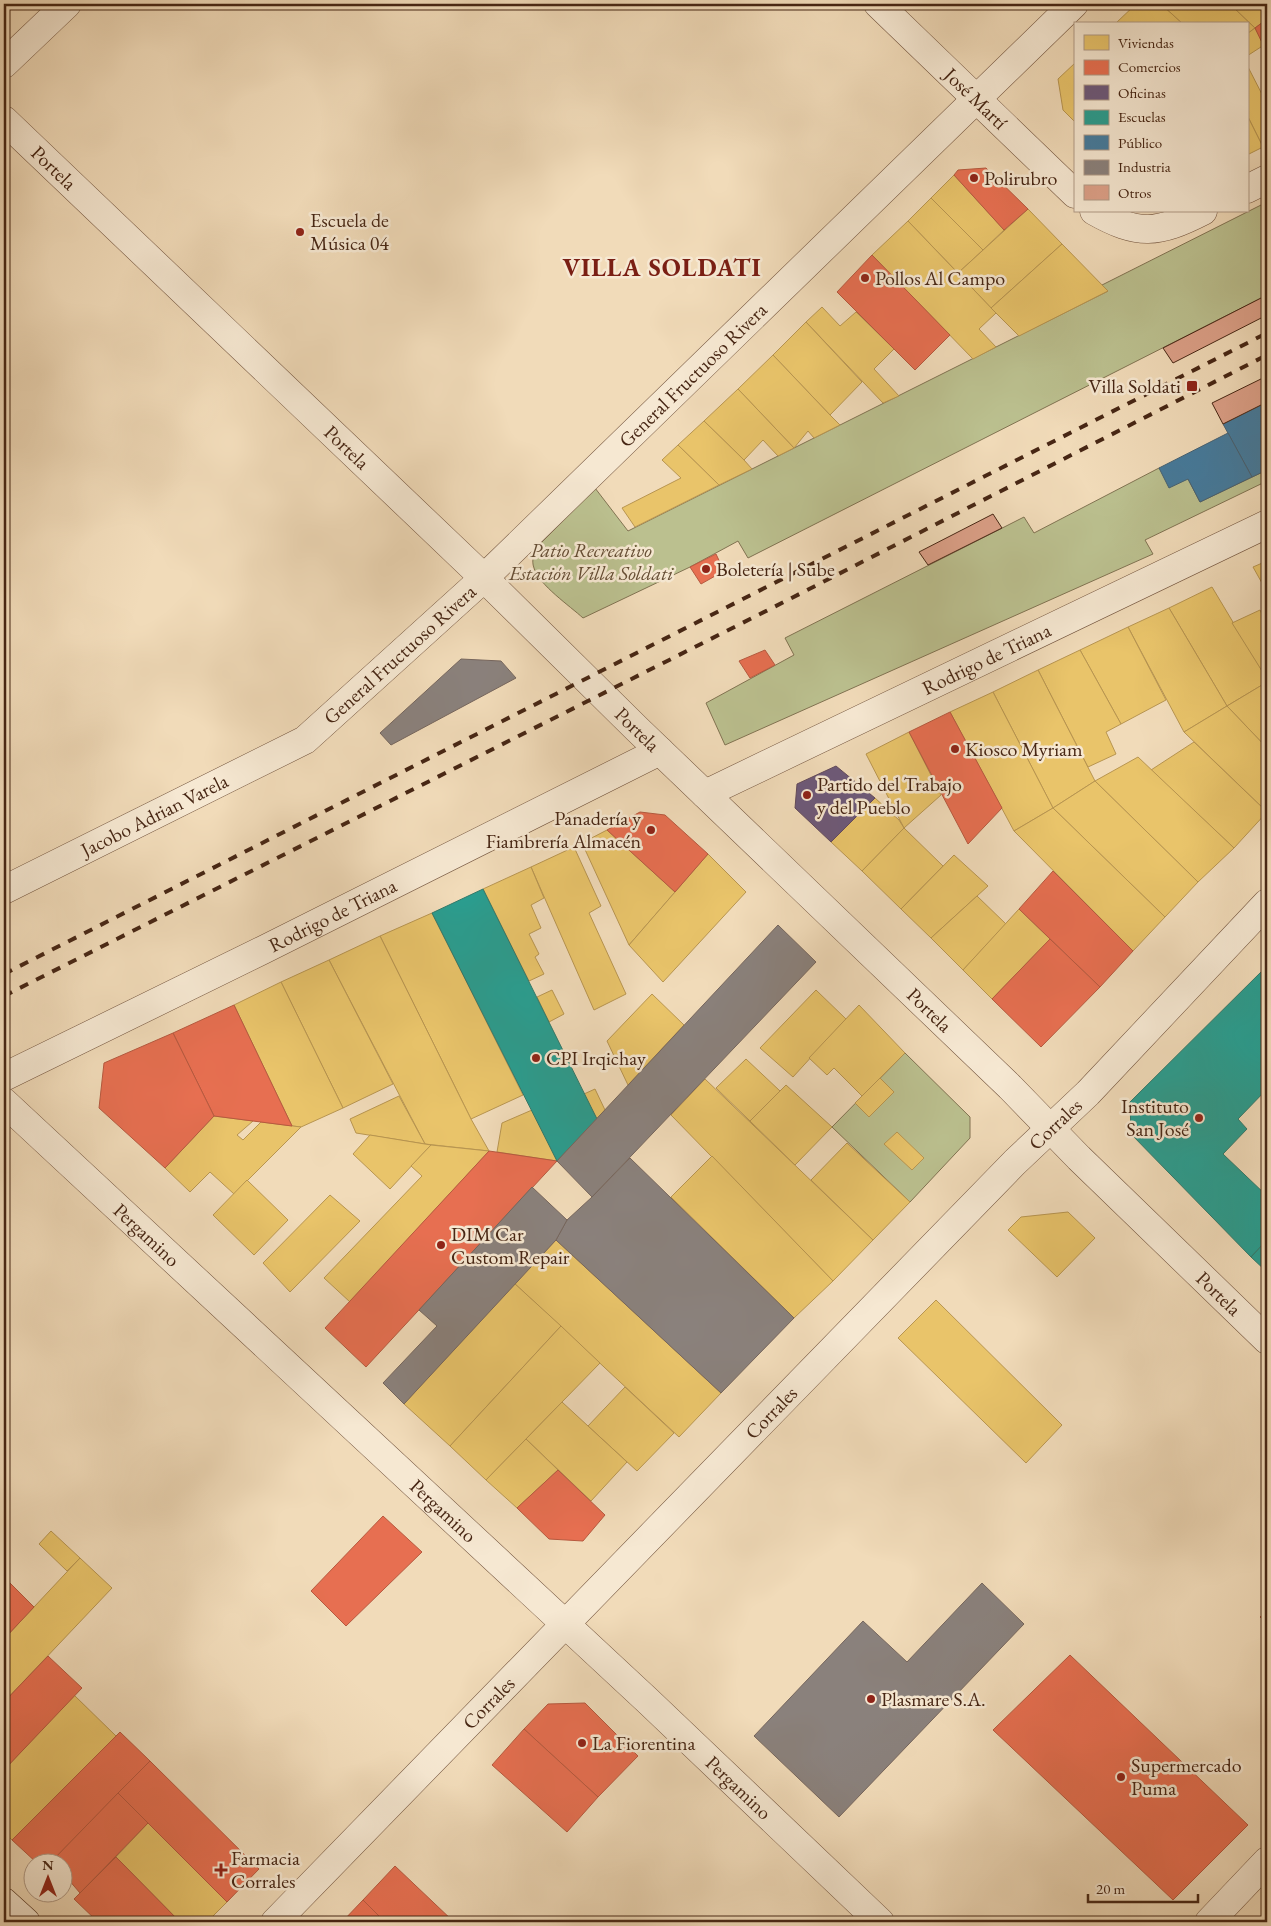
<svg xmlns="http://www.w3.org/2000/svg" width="1271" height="1926" font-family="'EB Garamond',serif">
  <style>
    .green { fill: #bbc08f; stroke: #817352 }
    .homes { fill: #e9c46a; stroke: #b89550 }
    .shops { fill: #e76f51; stroke: #b7593f }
    .offices { fill: #6d597a; stroke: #624a5b }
    .schools { fill: #2a9d8f; stroke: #33796a }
    .public { fill: #457b9d; stroke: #466274 }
    .industry { fill: #8a817c; stroke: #76665d }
    .building { fill: #dca088; stroke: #472614 }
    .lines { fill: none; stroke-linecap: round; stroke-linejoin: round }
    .street-casing { stroke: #72533d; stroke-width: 29 }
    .secondary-casing { stroke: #472614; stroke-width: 29 }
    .street { stroke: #f6e8d2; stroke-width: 28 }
    .secondary { stroke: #f6e8d2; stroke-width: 28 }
    .rail { stroke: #472614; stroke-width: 4; stroke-dasharray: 9 9; stroke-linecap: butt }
    .poi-dot { fill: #8f2418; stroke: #f6e8d2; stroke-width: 2 }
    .labels { text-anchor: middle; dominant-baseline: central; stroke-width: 5; stroke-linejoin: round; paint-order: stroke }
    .street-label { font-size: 20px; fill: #472614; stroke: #f6e8d2 }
    .poi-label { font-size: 20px; fill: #472614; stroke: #f6e8d2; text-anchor: start }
    .park-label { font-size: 20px; font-style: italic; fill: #644c33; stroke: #f6e8d2 }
    .district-label { font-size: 25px; font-weight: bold; letter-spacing: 1px; fill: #7a1f14; stroke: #f6e8d2 }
  </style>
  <rect width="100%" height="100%" fill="#f1dbb9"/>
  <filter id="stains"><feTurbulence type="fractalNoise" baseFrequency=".004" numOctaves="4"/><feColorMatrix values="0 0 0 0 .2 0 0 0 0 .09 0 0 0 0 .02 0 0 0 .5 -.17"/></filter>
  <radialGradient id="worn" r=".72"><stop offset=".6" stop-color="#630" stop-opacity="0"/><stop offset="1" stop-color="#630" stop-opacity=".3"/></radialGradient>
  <g class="green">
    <path d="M1267,202v93l-519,263 -10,-17 -48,26 -107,51c-13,-12 -44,-33 -49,-50 -3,-8 0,-15 4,-22l57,-58 33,43 480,-240 -6,-6z"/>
    <polygon points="1159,468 1188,479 1200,502 1267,470 1267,481 1145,540 1153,554 725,745 706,703 794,655 785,638 1024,517 1034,533"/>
    <polygon points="905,1053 970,1117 970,1138 910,1202 832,1127"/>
  </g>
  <g class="homes">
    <polygon points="1136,4 1161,4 1183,24 1116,23"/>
    <polygon points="1161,4 1230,4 1255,28 1247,34 1247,24 1183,24"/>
    <polygon points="1230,4 1267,4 1267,19 1255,28"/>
    <polygon points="1255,28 1264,45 1247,56 1247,34"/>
    <polygon points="1075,63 1075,122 1063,110 1058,79"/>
    <polygon points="1247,65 1267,104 1267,145 1263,147 1247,115"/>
    <polygon points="1247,115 1263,147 1247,155"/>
    <polygon points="954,175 1004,230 983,250 931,198"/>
    <polygon points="931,198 983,250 958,273 908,221"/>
    <polygon points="1028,209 1062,244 991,308 958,273"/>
    <polygon points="908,221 996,313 979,329 996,347 973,359 872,255"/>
    <polygon points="1062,244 1108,291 1019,336 991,308"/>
    <polygon points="822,307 840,326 856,312 894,349 874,369 899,396 883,403 806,322"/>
    <polygon points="806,322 862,382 830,415 773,355"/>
    <polygon points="773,355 830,415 840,425 814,438 808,431 794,448 738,389"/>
    <polygon points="738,389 794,448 778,456 763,440 744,460 704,421"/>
    <polygon points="704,421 744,460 752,469 719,485 678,445"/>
    <polygon points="678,445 719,485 635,527 622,508 681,478 662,460"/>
    <polygon points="1267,561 1267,592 1253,567"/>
    <polygon points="1212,587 1267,679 1267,682 1227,706 1169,608"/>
    <polygon points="1169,608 1227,706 1184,732 1128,627"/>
    <polygon points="1260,610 1267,624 1267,679 1232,623"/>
    <polygon points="1128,627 1166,700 1121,724 1080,650"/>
    <polygon points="1080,650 1121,724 1106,732 1116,754 1088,767 1038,670"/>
    <polygon points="1038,670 1095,781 1053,808 993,692"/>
    <polygon points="1267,682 1267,748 1227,706"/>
    <polygon points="993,692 1053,808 1014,831 950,712"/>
    <polygon points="1227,706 1267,748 1267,812 1184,732"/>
    <polygon points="909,732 941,795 904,828 866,754"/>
    <polygon points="1194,742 1267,812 1234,848 1151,770"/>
    <polygon points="1138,757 1234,848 1198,882 1095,781"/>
    <polygon points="1095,781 1198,882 1165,917 1053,808"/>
    <polygon points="875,798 899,820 904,828 862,871 831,842"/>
    <polygon points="1053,808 1165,917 1133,951 1014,831"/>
    <polygon points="904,828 943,866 901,909 862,871"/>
    <polygon points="607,830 675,892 629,945 582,843"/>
    <polygon points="574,847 601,906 589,913 626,994 594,1010 531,867"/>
    <polygon points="708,854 746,892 663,982 629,945"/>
    <polygon points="954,855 988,886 931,938 901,909"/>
    <polygon points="531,867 544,898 531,905 541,928 529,934 539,954 535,957 544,974 529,981 483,889"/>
    <polygon points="977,896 1006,924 963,970 931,938"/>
    <polygon points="1019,909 1050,939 992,999 963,970"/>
    <polygon points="432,913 523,1095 471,1119 380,936"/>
    <polygon points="380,936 471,1119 489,1151 425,1144 329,960"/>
    <polygon points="329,960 393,1084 343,1108 281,982"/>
    <polygon points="281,982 343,1108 301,1127 292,1126 234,1005"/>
    <polygon points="552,990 564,1014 549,1022 537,997"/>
    <polygon points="816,990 846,1019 793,1077 760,1048"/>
    <polygon points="652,994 684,1025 628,1085 607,1041"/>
    <polygon points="859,1005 905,1053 862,1096 834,1068 827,1075 809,1058"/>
    <polygon points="746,1059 780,1091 750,1121 716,1088"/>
    <polygon points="880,1078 894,1092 869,1117 855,1103"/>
    <polygon points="705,1079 873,1240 833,1281 671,1115"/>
    <polygon points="786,1085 832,1127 795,1165 750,1121"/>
    <polygon points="595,1089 605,1110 597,1119 584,1094"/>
    <polygon points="399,1096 425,1144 356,1133 350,1119"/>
    <polygon points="532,1110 557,1161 497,1152 502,1123"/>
    <polygon points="214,1116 253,1121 237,1135 243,1140 261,1122 301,1127 234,1194 210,1172 190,1192 165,1168"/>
    <polygon points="897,1132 924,1158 912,1170 884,1144"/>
    <polygon points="370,1135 425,1144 431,1145 390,1189 353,1154"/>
    <polygon points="847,1143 910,1202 873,1240 811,1180"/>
    <polygon points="431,1145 489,1151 350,1302 324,1278 422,1176 411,1166"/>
    <polygon points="712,1156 833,1281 794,1318 671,1197"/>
    <polygon points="247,1180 288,1220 254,1255 213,1215"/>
    <polygon points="330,1195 360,1221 290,1292 263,1263"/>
    <polygon points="1068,1212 1095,1238 1057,1277 1008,1230 1021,1217"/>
    <polygon points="556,1240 721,1393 679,1437 514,1283"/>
    <polygon points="514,1283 561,1326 450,1446 404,1404"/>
    <polygon points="936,1300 1062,1425 1026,1463 898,1338"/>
    <polygon points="561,1326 600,1363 486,1480 450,1446"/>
    <polygon points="625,1387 674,1433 637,1471 588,1426"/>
    <polygon points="562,1402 627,1462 591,1501 526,1439"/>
    <polygon points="526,1439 558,1470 517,1508 486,1480"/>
    <polygon points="51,1531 80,1558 67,1571 39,1544"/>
    <polygon points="80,1558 112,1588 4,1702 4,1639"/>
    <polygon points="74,1695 116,1736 12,1840 4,1832 4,1770"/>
    <polygon points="148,1823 227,1902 207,1922 180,1922 116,1857"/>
  </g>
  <g class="shops">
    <polygon points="1267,19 1267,53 1255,28"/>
    <polygon points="986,168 1028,209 1004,230 954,175 958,170"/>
    <polygon points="872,255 950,335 915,370 837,292"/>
    <polygon points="716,554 724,571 701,584 690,567"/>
    <polygon points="765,650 775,665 750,678 739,661"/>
    <polygon points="950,712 1002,808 968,844 909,732"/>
    <polygon points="640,812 665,815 708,854 675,892 607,830"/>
    <polygon points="1053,871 1133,951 1100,987 1019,909"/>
    <polygon points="1050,939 1100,987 1041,1047 992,999"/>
    <polygon points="234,1005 292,1126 214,1116 173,1033"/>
    <polygon points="173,1033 214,1116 165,1168 99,1108 104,1063"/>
    <polygon points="489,1151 557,1161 366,1367 325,1328"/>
    <polygon points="558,1470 605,1515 583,1541 549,1539 517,1508"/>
    <polygon points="4,1488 10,1494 4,1500"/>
    <polygon points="383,1516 422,1552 346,1626 311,1591"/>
    <polygon points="5,1578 34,1607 4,1639 4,1579"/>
    <polygon points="1267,1610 1267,1624 1260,1617"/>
    <polygon points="1070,1655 1248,1825 1173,1900 993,1730"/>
    <polygon points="48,1656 82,1688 4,1770 4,1702"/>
    <polygon points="585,1703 638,1756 598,1797 524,1729 548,1704"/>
    <polygon points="524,1729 598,1797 567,1832 492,1765"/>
    <polygon points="120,1732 150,1761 53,1860 50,1864 38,1864 12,1840"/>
    <polygon points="150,1761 259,1869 227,1902 118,1793"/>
    <polygon points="118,1793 148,1823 80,1893 62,1872 62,1864 56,1864 53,1860"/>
    <polygon points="116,1857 180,1922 98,1922 74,1899"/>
    <polygon points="395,1866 454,1922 385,1922 363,1900"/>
    <polygon points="363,1900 385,1922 342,1922"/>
  </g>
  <polygon class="offices" points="836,766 875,798 831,842 795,808 797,784"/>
  <g class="schools">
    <polygon points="483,889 597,1119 557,1161 432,913"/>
    <polygon points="1267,966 1267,1089 1238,1119 1247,1129 1223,1154 1267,1196 1267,1240 1251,1257 1131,1134 1130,1102"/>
    <polygon points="1267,1240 1267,1272 1251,1257"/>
  </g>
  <g class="public">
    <polygon points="1267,402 1267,470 1252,477 1223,424"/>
    <polygon points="1228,433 1252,477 1200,502 1188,479 1169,488 1159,468"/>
  </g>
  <g class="industry">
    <polygon points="461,659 501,661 516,678 391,745 380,733"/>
    <polygon points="778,925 816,962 592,1197 557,1161"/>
    <polygon points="630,1158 794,1318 721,1393 556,1240 567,1220 592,1197"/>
    <polygon points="532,1187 567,1220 556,1240 404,1404 383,1383 437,1326 419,1310"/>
    <polygon points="982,1583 1024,1624 839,1817 754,1736 863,1621 907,1662"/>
  </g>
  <g class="building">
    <polygon points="1267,295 1267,315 1173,363 1163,348"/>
    <polygon points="1267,376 1267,402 1223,424 1212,403"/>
    <polygon points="993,514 1002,528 928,565 919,552"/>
  </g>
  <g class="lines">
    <defs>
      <g id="street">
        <path id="s1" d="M878,4l197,190"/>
        <polyline points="4,64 67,4"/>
        <path id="s2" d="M4,120l480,458 153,151 373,358 69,71 188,182"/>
        <polyline points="1247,189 1267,179"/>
        <path d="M1094,211c44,25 64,23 109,0"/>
        <path id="s3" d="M705,794l562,-270"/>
        <path id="s4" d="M4,890l301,-150 179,-162 590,-574"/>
        <path id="s5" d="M4,1077l259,-127 397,-199"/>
        <path id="s6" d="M4,1102l644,599 232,221"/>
        <path id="s7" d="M275,1922l740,-760 73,-69 179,-190"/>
        <polyline points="1209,1922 1267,1861"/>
      </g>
      <polyline id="secondary" points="4,1902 26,1922"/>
    </defs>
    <use href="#street" class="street-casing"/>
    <use href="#secondary" class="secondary-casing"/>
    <use href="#street" class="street"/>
    <use href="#secondary" class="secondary"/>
    <g class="rail">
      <polyline points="4,974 1267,333"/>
      <polyline points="4,996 774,607 1267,355"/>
    </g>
  </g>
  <g class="poi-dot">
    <circle cx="974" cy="178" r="5"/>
    <circle cx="300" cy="232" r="5"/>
    <circle cx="865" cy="278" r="5"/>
    <rect x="1186" y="380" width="12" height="12" rx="2.5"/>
    <circle cx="706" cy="569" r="5"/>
    <circle cx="955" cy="749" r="5"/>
    <circle cx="807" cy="795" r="5"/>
    <circle cx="651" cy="830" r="5"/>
    <circle cx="536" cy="1058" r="5"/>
    <circle cx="1199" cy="1118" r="5"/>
    <circle cx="441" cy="1245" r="5"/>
    <circle cx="871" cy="1699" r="5"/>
    <circle cx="582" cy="1743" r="5"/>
    <circle cx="1121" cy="1777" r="5"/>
    <path d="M218.5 1862.5h5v5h5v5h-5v5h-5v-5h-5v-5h5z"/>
  </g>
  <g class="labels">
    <g class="street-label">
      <text stroke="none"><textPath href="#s1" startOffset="136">José Martí</textPath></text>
      <text stroke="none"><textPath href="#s2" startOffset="69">Portela</textPath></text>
      <text stroke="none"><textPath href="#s4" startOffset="869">General Fructuoso Rivera</textPath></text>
      <text stroke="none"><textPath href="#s2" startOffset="474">Portela</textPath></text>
      <text stroke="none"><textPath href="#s4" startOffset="464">General Fructuoso Rivera</textPath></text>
      <text stroke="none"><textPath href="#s3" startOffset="312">Rodrigo de Triana</textPath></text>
      <text stroke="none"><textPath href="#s2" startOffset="879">Portela</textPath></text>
      <text stroke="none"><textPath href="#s4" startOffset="168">Jacobo Adrian Varela</textPath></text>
      <text stroke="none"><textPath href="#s5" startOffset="366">Rodrigo de Triana</textPath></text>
      <text stroke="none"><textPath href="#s2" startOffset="1284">Portela</textPath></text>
      <text stroke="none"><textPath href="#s7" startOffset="1116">Corrales</textPath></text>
      <text stroke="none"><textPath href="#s6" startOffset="195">Pergamino</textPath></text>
      <text stroke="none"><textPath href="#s2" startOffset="1689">Portela</textPath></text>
      <text stroke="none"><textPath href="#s7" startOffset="711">Corrales</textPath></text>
      <text stroke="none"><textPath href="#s6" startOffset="600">Pergamino</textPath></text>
      <text stroke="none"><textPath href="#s7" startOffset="306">Corrales</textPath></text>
      <text stroke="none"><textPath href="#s6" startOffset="1005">Pergamino</textPath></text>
    </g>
    <g class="poi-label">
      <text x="984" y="178">Polirubro</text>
      <text x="310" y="220">Escuela de<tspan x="310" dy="23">Música 04</tspan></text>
      <text x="875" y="278">Pollos Al Campo</text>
      <text x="1181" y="386" text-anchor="end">Villa Soldati</text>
      <text x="716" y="569">Boletería | Sube</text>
      <text x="965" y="749">Kiosco Myriam</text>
      <text x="817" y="784">Partido del Trabajo<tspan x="817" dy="23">y del Pueblo</tspan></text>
      <text x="641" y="818" text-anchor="end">Panadería y<tspan x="641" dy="23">Fiambrería Almacén</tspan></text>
      <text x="546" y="1058">CPI Irqichay</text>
      <text x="1189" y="1106" text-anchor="end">Instituto<tspan x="1189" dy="23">San José</tspan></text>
      <text x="451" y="1234">DIM Car<tspan x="451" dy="23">Custom Repair</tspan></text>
      <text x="881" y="1699">Plasmare S.A.</text>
      <text x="592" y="1743">La Fiorentina</text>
      <text x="1131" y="1765">Supermercado<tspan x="1131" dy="23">Puma</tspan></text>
      <text x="231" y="1858">Farmacia<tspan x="231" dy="23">Corrales</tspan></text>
    </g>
    <g class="park-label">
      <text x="591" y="550">Patio Recreativo<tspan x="591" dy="23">Estación Villa Soldati</tspan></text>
    </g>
    <g class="district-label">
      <text x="662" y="267">VILLA SOLDATI</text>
    </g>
  </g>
  <rect width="1271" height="1926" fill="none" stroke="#f1dbb9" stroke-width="20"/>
  <rect x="5" y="5" width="1261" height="1916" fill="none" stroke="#472614" stroke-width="2.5"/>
  <rect x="10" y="10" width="1251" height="1906" fill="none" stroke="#472614"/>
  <rect x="1074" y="22" width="175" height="190" fill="#f6e8d2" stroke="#b09a86"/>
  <rect x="1084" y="35" width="25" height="15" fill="#e9c46a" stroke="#b09a86"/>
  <text x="1118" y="48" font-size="15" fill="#472614">Viviendas</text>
  <rect x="1084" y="60" width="25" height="15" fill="#e76f51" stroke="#b09a86"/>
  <text x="1118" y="72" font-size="15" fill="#472614">Comercios</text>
  <rect x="1084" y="85" width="25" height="15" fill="#6d597a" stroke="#b09a86"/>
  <text x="1118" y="98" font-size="15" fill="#472614">Oficinas</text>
  <rect x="1084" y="110" width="25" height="15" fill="#2a9d8f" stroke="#b09a86"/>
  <text x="1118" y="122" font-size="15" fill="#472614">Escuelas</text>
  <rect x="1084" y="135" width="25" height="15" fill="#457b9d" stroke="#b09a86"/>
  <text x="1118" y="148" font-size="15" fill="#472614">Público</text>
  <rect x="1084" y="160" width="25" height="15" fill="#8a817c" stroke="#b09a86"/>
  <text x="1118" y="172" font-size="15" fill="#472614">Industria</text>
  <rect x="1084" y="185" width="25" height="15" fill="#dca088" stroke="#b09a86"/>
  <text x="1118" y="198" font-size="15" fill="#472614">Otros</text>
  <g transform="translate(48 1878)"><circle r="24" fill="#f6e8d2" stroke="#b09a86"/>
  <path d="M0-4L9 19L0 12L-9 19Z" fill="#8f2418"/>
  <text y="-8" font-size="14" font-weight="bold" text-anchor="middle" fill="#472614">N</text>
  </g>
  <path d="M1088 1894v8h110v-8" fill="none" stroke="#472614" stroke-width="2.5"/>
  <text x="1096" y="1894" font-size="15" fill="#472614" stroke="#f6e8d2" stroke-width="4" paint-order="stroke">20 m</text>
  <rect width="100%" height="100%" filter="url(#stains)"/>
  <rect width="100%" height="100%" fill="url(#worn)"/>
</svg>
